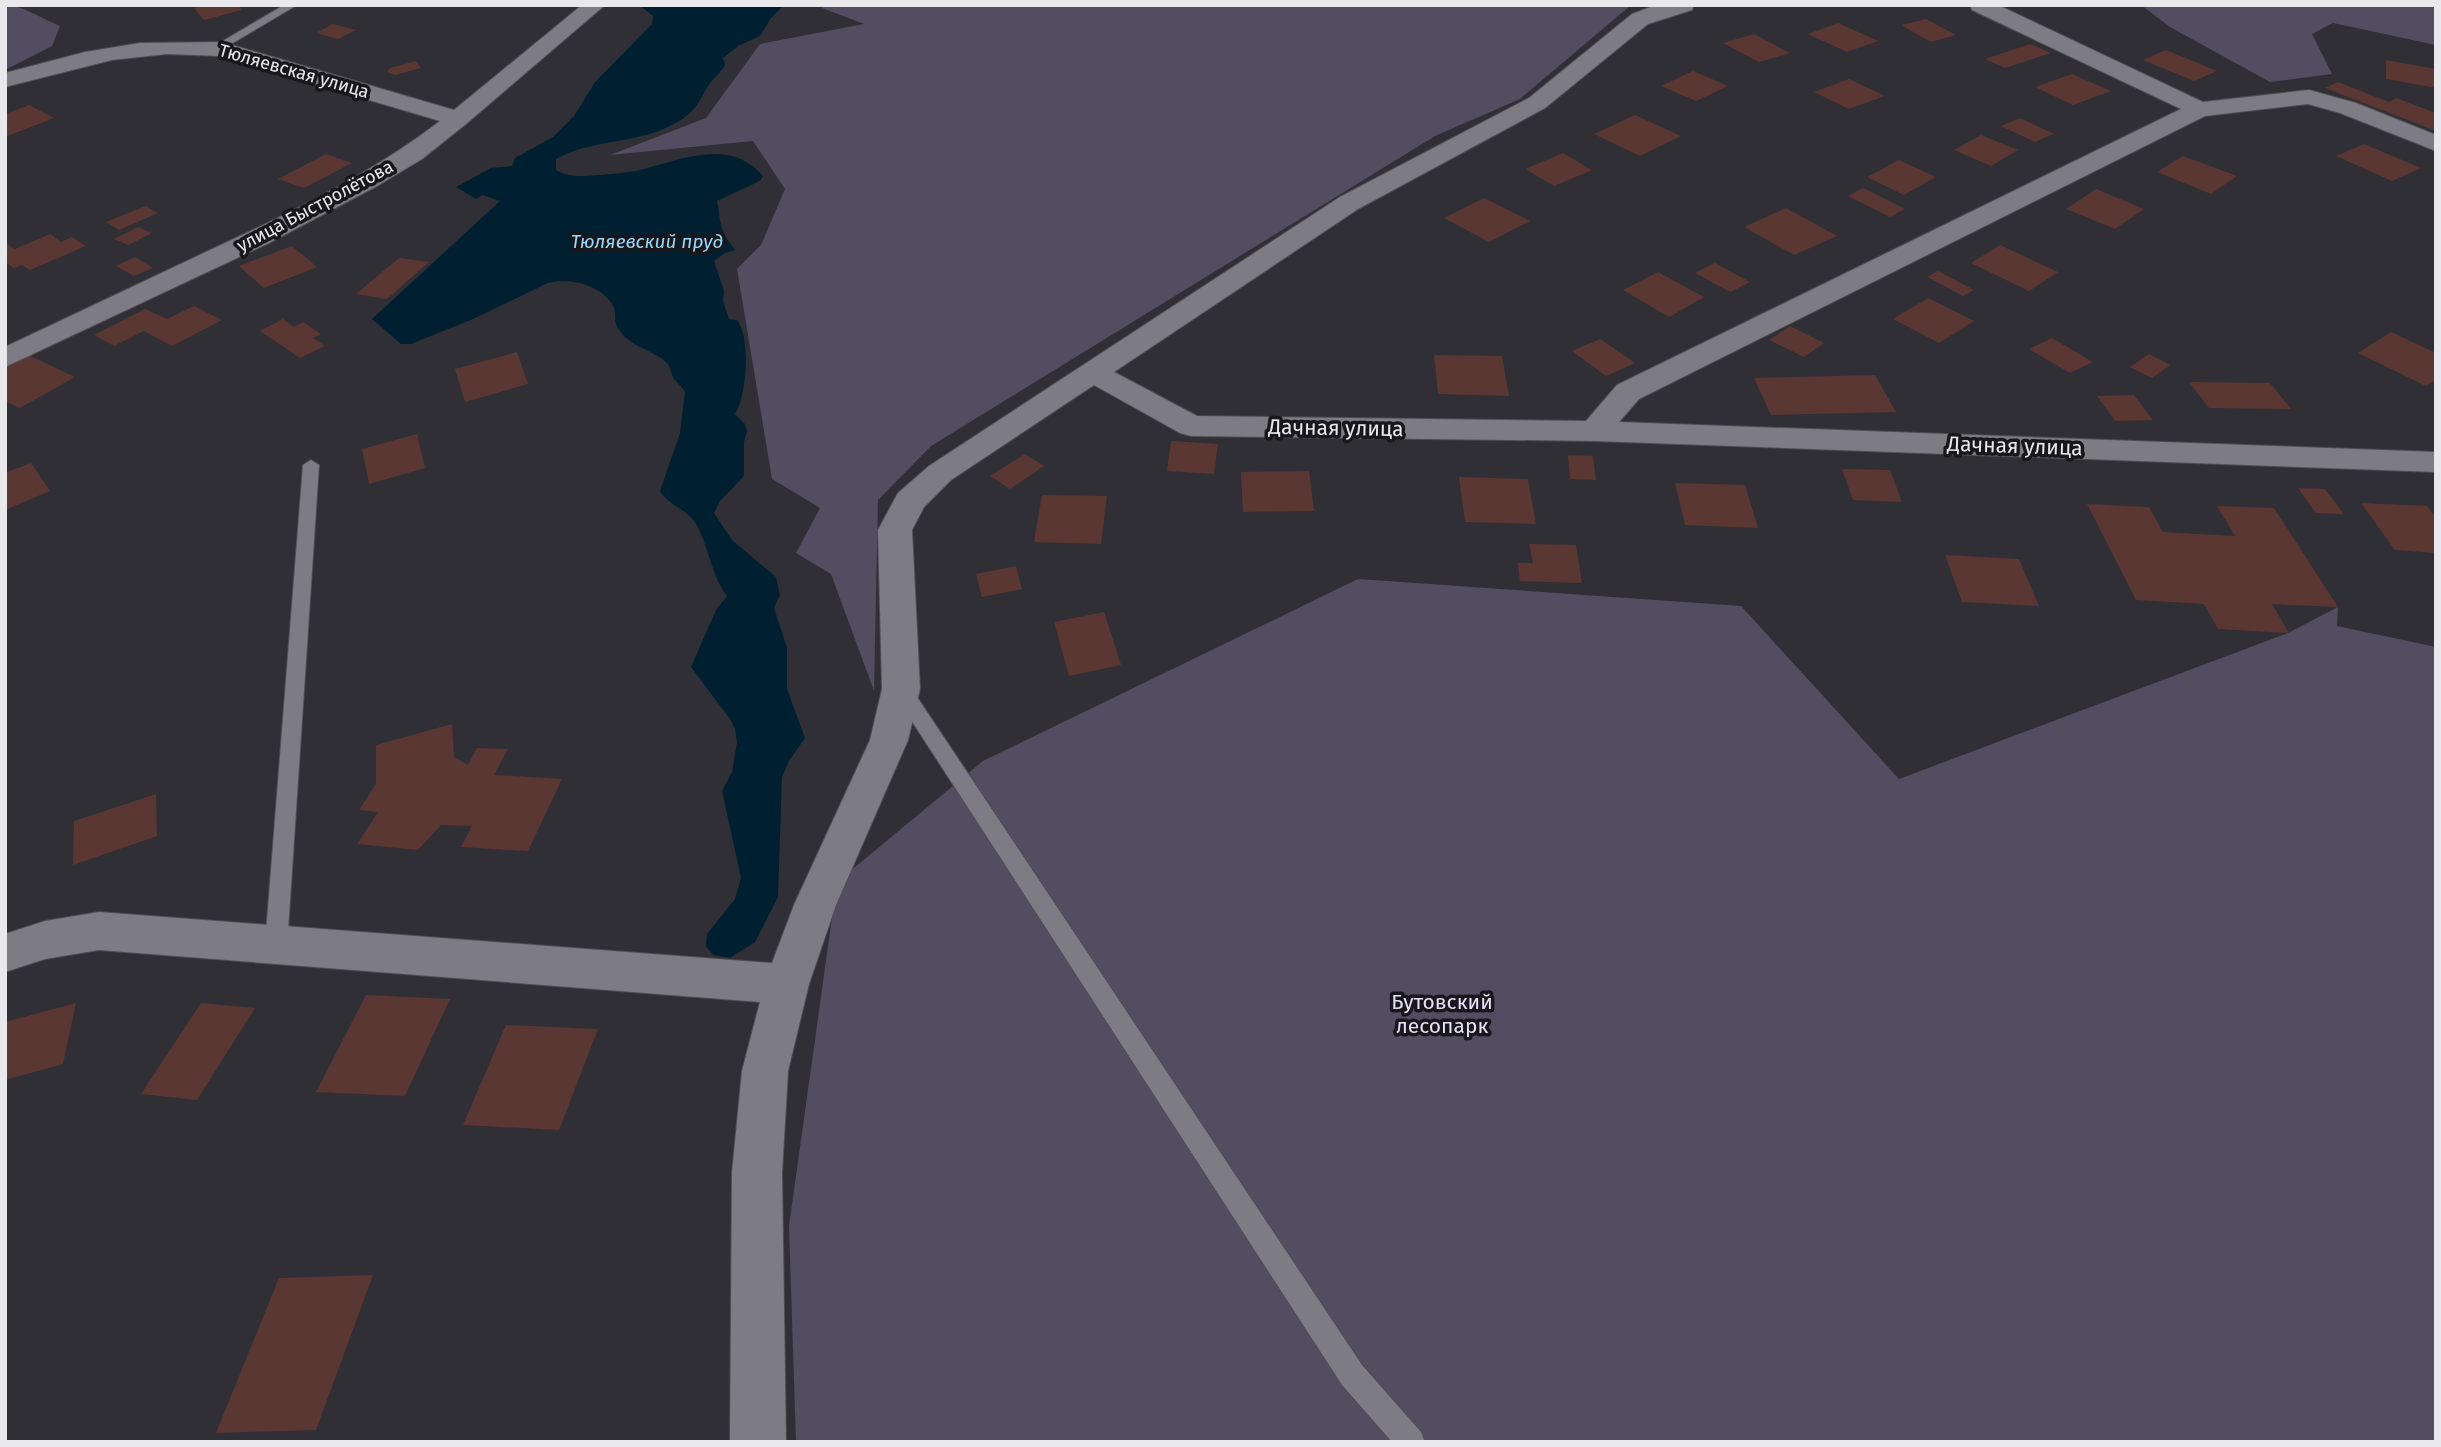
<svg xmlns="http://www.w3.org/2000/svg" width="2441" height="1447" font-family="'Fira Sans',sans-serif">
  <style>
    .green { fill: #524d61 }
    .water { fill: #002032 }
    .building { fill: #5a3733 }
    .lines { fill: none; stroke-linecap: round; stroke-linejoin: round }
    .lane-casing { stroke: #4e4d54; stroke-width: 2 }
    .street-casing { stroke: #4e4d54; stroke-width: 2 }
    .lane { fill: #7d7c84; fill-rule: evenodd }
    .street { fill: #7d7c84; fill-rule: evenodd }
    .labels { text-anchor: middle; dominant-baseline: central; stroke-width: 7; stroke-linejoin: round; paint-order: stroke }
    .far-street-label { font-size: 18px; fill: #e9e8ed; stroke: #18171b }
    .far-water-label { font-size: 19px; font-style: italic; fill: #9ad7fd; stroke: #18171b }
    .street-label { font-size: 21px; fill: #e9e8ed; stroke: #18171b }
    .park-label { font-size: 21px; fill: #e5e0f8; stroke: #18171b }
  </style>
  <rect width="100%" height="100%" fill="#302f36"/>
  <g class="green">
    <path d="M5,5c18,0 37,14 55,21l-8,20 -47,24z"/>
    <polygon points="824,5 1631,5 1520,99 1435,136 931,446 878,500 874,691 831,574 796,553 820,508 772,479 737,269 761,245 785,189 753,141 610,155 706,118 760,44 864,24 822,8"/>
    <polygon points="2141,5 2436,5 2436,45 2333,23 2312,34 2332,74 2270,82 2170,27"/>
    <polygon points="1358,579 1741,606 1899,779 2288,633 2338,607 2337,626 2436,647 2436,1442 796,1442 789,1226 837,882 983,761"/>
  </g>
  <path class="water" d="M639,5h145l-13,13 -11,18 -22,10 -15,12 2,7c-4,7 -9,11 -14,17 -8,10 -11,22 -21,31 -38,33 -93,23 -134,46v11c14,8 27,6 43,5 12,-1 25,-2 37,-4 43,-10 93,-35 127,5l-3,5 -43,20c5,26 1,27 18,49l-10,3 -11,8 10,30 -1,10 6,18 8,1c14,17 10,76 -2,94l10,10 2,7 -3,11v34l-24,25 -6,12 18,27 44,37 4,18 -6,13 13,40v41l18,49 -16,23 -7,16 -4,120 -23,45 -25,16 -17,-3 -7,-9 1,-12 28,-35 6,-21 -19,-87 10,-19 5,-30 -2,-13 -5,-10 -39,-52 25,-57 11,-14c-16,-21 -18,-49 -31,-72 -9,-15 -27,-18 -36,-33l20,-58 5,-41c-3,-5 -7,-9 -11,-13 -3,-4 -3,-11 -6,-15 -8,-10 -31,-16 -42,-26 -18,-18 -6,-21 -14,-34 -13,-20 -43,-26 -64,-21l-75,36 -62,25h-10l-29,-25 128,-118 -17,-6 -7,4 -20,-12 35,-19 21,-2 3,-8 38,-21 21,-21 21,-34 57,-58 1,-8z"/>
  <g class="building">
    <polygon points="205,5 237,5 242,10 204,20 194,8"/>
    <polygon points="1926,19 1956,35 1931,42 1901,25"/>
    <polygon points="1838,23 1878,41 1847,52 1808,34"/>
    <polygon points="333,24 356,30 338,39 316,33"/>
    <polygon points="1754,34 1790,53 1759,62 1723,43"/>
    <polygon points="2030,44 2051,53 2005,68 1985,59"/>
    <polygon points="2166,50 2217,71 2194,81 2143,60"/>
    <polygon points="2386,60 2436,69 2436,88 2386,79"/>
    <polygon points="416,61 421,68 395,75 387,72 390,68"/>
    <polygon points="1693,71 1728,86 1696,101 1661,86"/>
    <polygon points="2072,74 2111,91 2073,105 2035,87"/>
    <polygon points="1849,79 1885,96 1849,109 1814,92"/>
    <polygon points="2338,82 2389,102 2396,98 2436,113 2436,131 2325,88"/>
    <polygon points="29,105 54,118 5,137 5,114"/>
    <polygon points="1635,115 1681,136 1640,156 1594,134"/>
    <polygon points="2020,118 2054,134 2035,142 2001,126"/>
    <polygon points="1981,135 2018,150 1991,166 1954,150"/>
    <polygon points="2364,144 2421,168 2392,181 2336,156"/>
    <polygon points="1563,153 1592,170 1554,186 1525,169"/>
    <polygon points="326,154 352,163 304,188 278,179"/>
    <polygon points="2183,156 2237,176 2211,194 2157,172"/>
    <polygon points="1899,160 1936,177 1904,195 1867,177"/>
    <polygon points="1863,188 1905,209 1890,217 1848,196"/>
    <polygon points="2096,189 2144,209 2115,229 2066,209"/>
    <polygon points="1484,198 1530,221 1489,242 1444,218"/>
    <polygon points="146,206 158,213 119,230 106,222"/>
    <polygon points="1786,208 1837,236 1794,255 1744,227"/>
    <polygon points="138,227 152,233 128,245 114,239"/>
    <polygon points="50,234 61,242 72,237 86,246 30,270 22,265 14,268 5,262 5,243 15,249"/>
    <polygon points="2000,245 2058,272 2029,291 1971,263"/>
    <polygon points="292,246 317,267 264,288 239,266"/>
    <polygon points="135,257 153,268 134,276 116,266"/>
    <polygon points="399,258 429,262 387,299 356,294"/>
    <polygon points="1715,263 1750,282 1730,292 1695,273"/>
    <polygon points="1938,271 1974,290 1963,296 1927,277"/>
    <polygon points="1658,272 1704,297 1669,317 1623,290"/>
    <polygon points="1928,298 1974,321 1939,343 1893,319"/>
    <polygon points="194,306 222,320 172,346 144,331 114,346 94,335 145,309 167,319"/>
    <polygon points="283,319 294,327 303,322 321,334 313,338 325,346 300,358 260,331"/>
    <polygon points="1790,326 1824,343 1804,357 1769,340"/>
    <polygon points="2391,332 2436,353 2436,380 2426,386 2358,353"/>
    <polygon points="2052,338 2093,362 2070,373 2029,349"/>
    <polygon points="1600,339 1635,363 1606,376 1572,351"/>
    <polygon points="517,352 528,384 465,402 455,369"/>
    <polygon points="2149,354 2170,365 2152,378 2130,367"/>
    <polygon points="28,355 75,377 20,408 5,401 5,367"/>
    <polygon points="1434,355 1502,356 1509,396 1438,394"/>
    <polygon points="1875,375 1896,412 1771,415 1754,378"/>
    <polygon points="2189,382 2270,383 2291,409 2209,408"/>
    <polygon points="2134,395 2153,420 2115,421 2097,396"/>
    <polygon points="417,434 425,468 369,484 362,449"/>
    <polygon points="1171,441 1218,444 1214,474 1167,471"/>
    <polygon points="1025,454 1044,466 1010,489 990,476"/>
    <polygon points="1568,455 1593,456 1596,480 1570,479"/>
    <polygon points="31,463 50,491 5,510 5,473"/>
    <polygon points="1842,469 1890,470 1902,502 1853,500"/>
    <polygon points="1309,471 1314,511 1243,512 1241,472"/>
    <polygon points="1459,477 1528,479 1536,524 1465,522"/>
    <polygon points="1675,483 1745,485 1758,528 1685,525"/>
    <polygon points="2298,488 2325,489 2344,514 2316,513"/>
    <polygon points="1042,495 1107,496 1101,544 1034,542"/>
    <polygon points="2361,503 2427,506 2436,518 2436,553 2395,550"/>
    <polygon points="2087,504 2149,507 2163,532 2235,536 2217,506 2274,508 2338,607 2272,604 2289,633 2218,629 2204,604 2136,600"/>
    <polygon points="1529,544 1576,545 1582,583 1520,581 1518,563 1533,563"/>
    <polygon points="1945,555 2019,559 2039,606 1962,602"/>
    <polygon points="1016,566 1022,589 982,597 976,574"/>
    <polygon points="1104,612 1121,665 1069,676 1054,622"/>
    <polygon points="452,724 454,757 468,765 477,748 508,749 494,775 562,779 528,851 461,847 472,826 441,825 418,850 357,844 378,812 359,810 376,784 376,745"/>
    <polygon points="156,794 157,836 73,865 74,821"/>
    <polygon points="366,995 450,999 405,1096 316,1092"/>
    <polygon points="76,1003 63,1064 5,1080 5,1022"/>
    <polygon points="201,1003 255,1008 197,1100 141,1094"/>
    <polygon points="506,1025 598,1029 559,1130 463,1125"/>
    <polygon points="373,1275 316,1430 216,1433 279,1278"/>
  </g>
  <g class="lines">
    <defs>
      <g id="lane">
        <polygon points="284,5 297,5 221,50 211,48"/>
        <polygon points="311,460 319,465 287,946 284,953 276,956 268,953 265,946 303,465"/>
        <polygon points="902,683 909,685 1362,1365 1421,1432 1425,1442 1392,1442 1342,1385 895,695 893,690 895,685"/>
      </g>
      <g id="street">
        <path d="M582,5h23l-139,119 -44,35 -45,27 -108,57 -264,124v-20c68,-32 135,-64 203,-96 80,-37 162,-76 232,-130l-220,-65 -53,-2 -55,6 -107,27v-14l80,-21 55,-9 82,-1 232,68z"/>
        <polygon points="1656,5 1694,5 1692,10 1648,24 1545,108 1358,209 1114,372 1197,416 1586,421 1617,385 2181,109 1972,10 1970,5 1998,5 2203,102 2309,90 2356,103 2436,135 2436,151 2340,113 2308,104 2205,116 1639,399 1619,422 2436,452 2436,472 1595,441 1191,436 1180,433 1094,385 951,480 924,507 912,530 920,689 908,740 836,905 809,984 788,1071 782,1173 786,1442 730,1442 732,1173 742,1071 760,1002 99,950 45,959 5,972 5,934 45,921 99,912 772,963 794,905 870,740 882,689 878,530 898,493 929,466 1340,197 1529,98 1632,14"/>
      </g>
    </defs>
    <use href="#lane" class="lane-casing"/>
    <use href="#street" class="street-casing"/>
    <use href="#lane" class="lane"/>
    <use href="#street" class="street"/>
  </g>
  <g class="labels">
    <g class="far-street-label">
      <text transform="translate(294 71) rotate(16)">Тюляевская улица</text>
      <text transform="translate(315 206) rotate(-28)">улица Быстролётова</text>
    </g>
    <g class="far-water-label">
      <text x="647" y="241">Тюляевский пруд</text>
    </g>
    <g class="street-label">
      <text transform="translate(1336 428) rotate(1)">Дачная улица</text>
      <text transform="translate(2015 446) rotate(2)">Дачная улица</text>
    </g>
    <g class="park-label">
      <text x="1442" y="1002">Бутовский<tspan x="1442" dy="24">лесопарк</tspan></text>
    </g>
  </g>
  <rect width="2441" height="1447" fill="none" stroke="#e9e8ed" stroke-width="14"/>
</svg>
